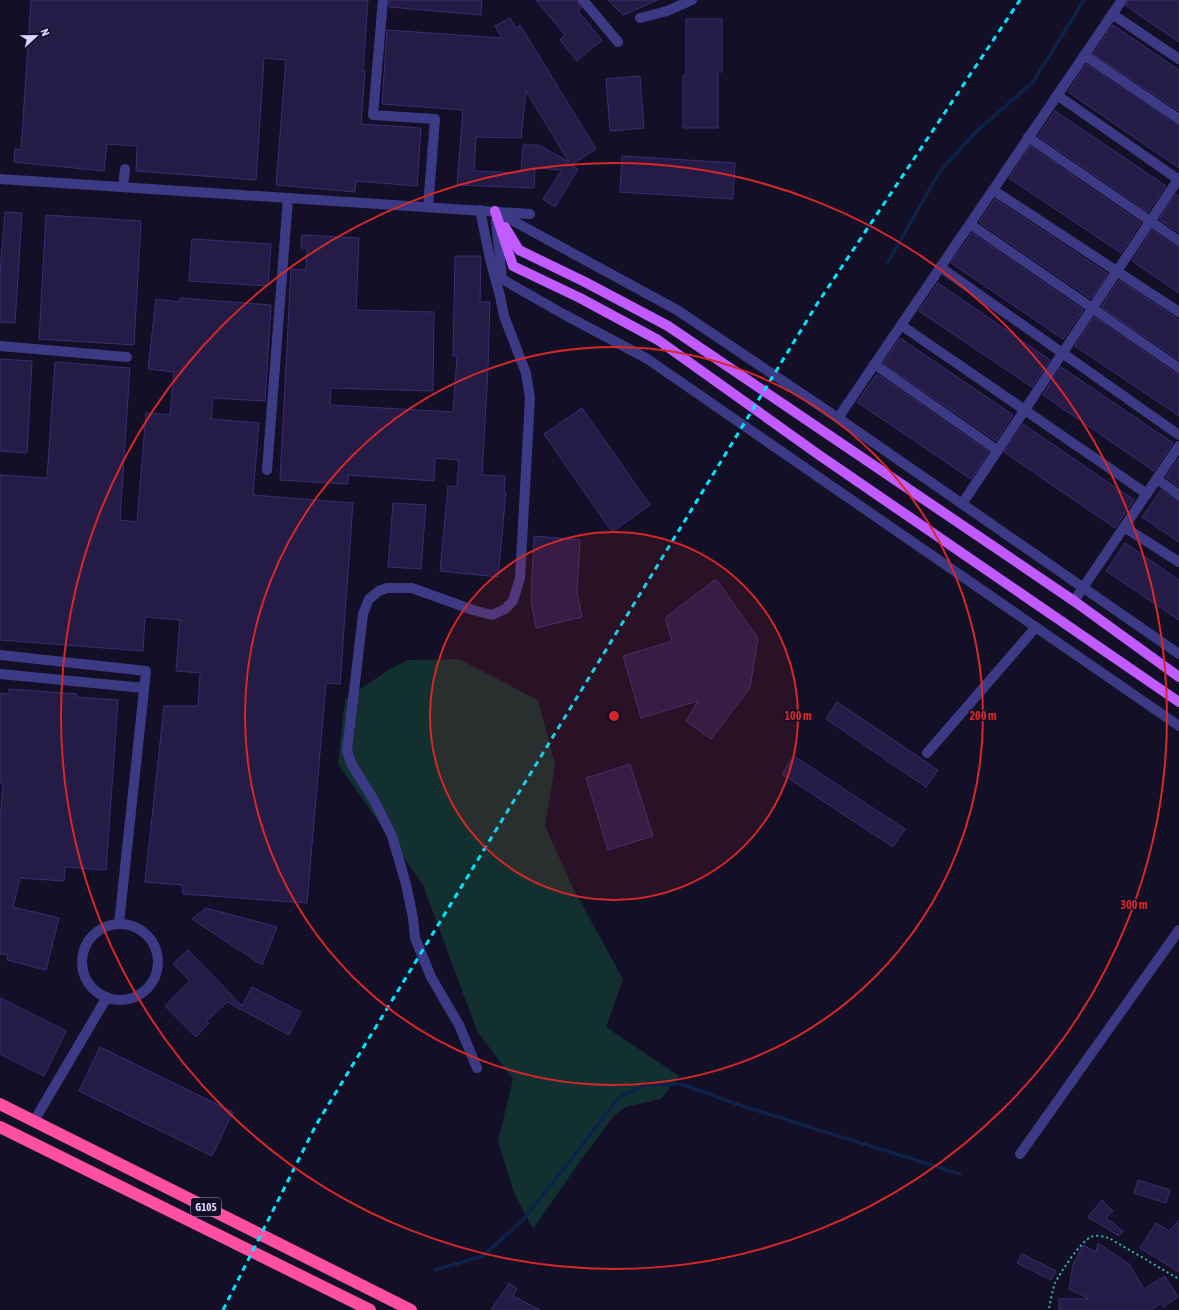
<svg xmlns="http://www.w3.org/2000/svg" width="1179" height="1310" font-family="'Asap Condensed',sans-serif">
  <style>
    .green { fill: #12302f }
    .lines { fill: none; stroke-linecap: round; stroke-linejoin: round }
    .stream { stroke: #0c2248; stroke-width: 3.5 }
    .building { fill: #241b47; stroke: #3b2d73; fill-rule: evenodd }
    .path { stroke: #2fb8b0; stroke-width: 2; stroke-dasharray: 2 3; stroke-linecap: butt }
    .minor { stroke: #3d3a85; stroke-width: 10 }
    .major { stroke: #c25bff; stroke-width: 10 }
    .highway { stroke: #ff4fa3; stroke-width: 12 }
    .rail { stroke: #00e5ff; stroke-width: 3; stroke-dasharray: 6 5; stroke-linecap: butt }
    .ring { fill: none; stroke: #d62828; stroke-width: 2 }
    .labels { text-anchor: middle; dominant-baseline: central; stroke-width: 3; stroke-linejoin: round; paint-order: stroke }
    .shield { fill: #130f26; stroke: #9e99be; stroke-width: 1 }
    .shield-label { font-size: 11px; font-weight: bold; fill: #d9d4ff }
    .centre { fill: #d62828; stroke: #130f26; stroke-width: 2 }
    .ring-label { font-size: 12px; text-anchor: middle; font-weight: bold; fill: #d62828; stroke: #130f26; stroke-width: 3; stroke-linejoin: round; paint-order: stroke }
  </style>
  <rect width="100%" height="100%" fill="#130f26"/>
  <polygon class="green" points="459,659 538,700 555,765 545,826 574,890 623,979 606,1027 679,1076 661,1099 625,1107 614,1116 576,1167 533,1229 514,1193 498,1141 513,1079 477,1031 423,885 338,764 345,699 390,669 408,660"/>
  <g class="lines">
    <g class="stream">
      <polyline points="888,262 940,171 976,132 1033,82 1084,0"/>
      <polyline points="435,1270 483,1256 523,1220 580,1148 618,1098 644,1085 681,1084 739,1105 960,1174"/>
    </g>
  </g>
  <g class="building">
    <polygon points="31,0 368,0 363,71 365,71 361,124 421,128 417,186 356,181 355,192 276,185 286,60 264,58 256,180 136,171 137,146 107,144 104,171 14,162 15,149 21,150"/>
    <polygon points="389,0 482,0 481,15 389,7"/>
    <polygon points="536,0 577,0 581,8 578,11 602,40 577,61 560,40 565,35"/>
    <polygon points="608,0 658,0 623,15"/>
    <polygon points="1128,0 1179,0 1179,42 1126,6"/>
    <path d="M510,18l6,10 4,-3 76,124 -25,16 7,4 -23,38 -12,-8 19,-29 -27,-2 -1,20 -77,-3 6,-75 -81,-6 5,-74 115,8 -7,-12zM526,91l43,71 -30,-17h-16l-2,28 -47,-2 2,-34 45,1z"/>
    <polygon points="686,19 722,19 722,72 718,72 718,128 683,128 683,75 686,75"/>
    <polygon points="1113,25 1179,70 1179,111 1093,54"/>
    <polygon points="1086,64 1175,124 1179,125 1179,168 1068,92"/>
    <polygon points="640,76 644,128 610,131 606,79"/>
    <polygon points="1055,111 1166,186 1148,212 1038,136"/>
    <polygon points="1030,146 1141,223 1121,253 1009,178"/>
    <polygon points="622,156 735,163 733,199 620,192"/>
    <polygon points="1176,194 1179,196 1179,233 1159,219"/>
    <polygon points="995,199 1108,274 1091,299 979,222"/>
    <polygon points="5,212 22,213 15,323 0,322 0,274"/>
    <polygon points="46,215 141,221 134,345 39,339"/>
    <polygon points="1152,230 1175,246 1179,247 1179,293 1132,261"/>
    <polygon points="972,233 1083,310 1064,338 1063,338 1063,339 951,263"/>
    <polygon points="302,235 359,238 356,310 434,312 433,391 331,388 330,405 453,412 457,356 453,356 455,256 481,256 480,302 490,302 488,368 482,475 505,476 504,492 506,492 498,577 440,571 448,486 457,487 459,460 435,458 434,481 348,475 348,484 280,480 291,269 306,270 307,248 301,248"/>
    <polygon points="192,239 271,244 268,286 189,281"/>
    <polygon points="1119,280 1179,320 1179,360 1101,307"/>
    <polygon points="938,283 1050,360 1032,387 919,311"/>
    <polygon points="180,298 271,305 265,401 213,398 211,419 259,423 253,495 353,503 340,684 326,683 307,903 183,894 182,885 145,882 164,706 198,706 200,673 176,671 180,620 145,617 143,651 0,640 0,475 47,478 55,362 130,368 120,520 137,522 146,413 170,415 174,372 148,369 156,299 180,302"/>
    <polygon points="1094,317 1175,373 1179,374 1179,416 1075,346"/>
    <polygon points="900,338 1013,415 996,441 883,363"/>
    <polygon points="0,359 32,361 27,453 0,451"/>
    <polygon points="1061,367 1173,443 1154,471 1043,395"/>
    <polygon points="877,374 989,452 971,479 857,402"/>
    <polygon points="582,408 650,505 612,532 544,434"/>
    <polygon points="1023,424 1134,500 1115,528 1004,452"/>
    <polygon points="1179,458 1179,487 1166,477"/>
    <polygon points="1161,490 1175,500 1179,501 1179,542 1142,517"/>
    <polygon points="393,503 426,505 421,569 388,567"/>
    <polygon points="534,536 580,540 577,592 582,617 536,628 531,600"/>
    <polygon points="1125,543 1179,580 1179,620 1106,571"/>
    <polygon points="716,579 758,638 750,688 711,739 686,721 698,701 641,718 623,656 672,641 665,618"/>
    <polygon points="9,689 77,694 77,697 118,700 106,870 65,867 64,881 20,878 13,907 59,918 46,970 7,960 8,955 0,954 0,821 3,783 0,783 0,693 9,694"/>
    <polygon points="837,702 938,770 926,787 826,719"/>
    <polygon points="794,756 905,829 893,847 782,774"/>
    <polygon points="630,764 653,836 608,850 586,778"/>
    <polygon points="206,908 277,927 262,965 192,919"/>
    <polygon points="188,950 242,1006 252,987 301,1012 289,1035 227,1002 207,1021 209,1023 196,1037 165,1006 190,981 173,964"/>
    <polygon points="0,998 66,1031 44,1076 0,1054"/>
    <polygon points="100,1047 233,1112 212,1156 79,1091"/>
    <polygon points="1138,1180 1170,1190 1166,1203 1134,1193"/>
    <polygon points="1102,1200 1113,1211 1106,1218 1123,1231 1119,1236 1088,1217"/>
    <polygon points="1179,1220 1179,1272 1140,1248 1156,1223 1169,1231"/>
    <polygon points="1098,1243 1129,1264 1144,1289 1165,1276 1178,1297 1163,1307 1161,1303 1151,1310 1059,1310 1059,1299 1089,1299 1069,1289 1073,1265 1083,1245 1096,1252"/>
    <polygon points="1022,1254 1056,1271 1051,1280 1017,1263"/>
    <polygon points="509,1283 517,1289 513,1296 540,1310 491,1310"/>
  </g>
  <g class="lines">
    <path class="path" d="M1049,1308c2,-8 3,-17 6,-25 5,-10 26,-42 36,-46 6,-3 13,0 18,1l70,41"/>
    <g class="minor">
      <polyline points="383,0 373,115 435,119 428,207"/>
      <polyline points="583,0 618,42"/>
      <polyline points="1112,14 1179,59"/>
      <polyline points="640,18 667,11 692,0"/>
      <polyline points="1084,55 1179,119"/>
      <polyline points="1057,95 1179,180"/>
      <polyline points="1028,137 1179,241"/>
      <polyline points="0,179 530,214"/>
      <polyline points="123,187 125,169"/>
      <polyline points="993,190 1179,312"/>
      <polyline points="495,211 677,310 838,418 1179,654"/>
      <polyline points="496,221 502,279 565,315 646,358 1179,726"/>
      <polyline points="970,224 1179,368"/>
      <polyline points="940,267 1179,435"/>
      <polyline points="901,325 1147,494"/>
      <polyline points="0,346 127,357"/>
      <polyline points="874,364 997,450"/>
      <polyline points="838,418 1122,0"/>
      <polyline points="267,470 288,198"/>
      <polyline points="1157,479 1179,495"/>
      <polyline points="962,504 1179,178"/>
      <polyline points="1124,527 1179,562"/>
      <polyline points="1074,601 1179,446"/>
      <polyline points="0,655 146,671 119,924"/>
      <polyline points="0,674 144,688"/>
      <polyline points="927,753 1036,627"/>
      <circle cx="120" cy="962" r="38"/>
      <polyline points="477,1068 459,1025 431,977 415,938 413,918 406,884 392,836 374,800 352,765 347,751 363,614 369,599 379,591 387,588 412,588 473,610 492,615 505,609 513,601 520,578 530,398 526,373 504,316 500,296 490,259 480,210"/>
      <polyline points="34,1121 107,997"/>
      <polyline points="1020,1154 1179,930"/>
    </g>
    <g class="major">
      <polyline points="495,211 513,266 580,298 658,340 819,455 1179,702"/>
      <polyline points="505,227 519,250 585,282 668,326 1074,601 1179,677"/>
    </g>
    <g class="highway">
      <polyline points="0,1104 411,1310"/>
      <polyline points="0,1127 370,1310"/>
    </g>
    <polyline class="rail" points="223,1310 316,1125 817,304 1020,0"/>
  </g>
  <circle cx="614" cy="716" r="184" fill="#d62828" fill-opacity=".12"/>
  <g class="ring">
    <circle cx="614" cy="716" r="184"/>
    <circle cx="614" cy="716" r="369"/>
    <circle cx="614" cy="716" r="553"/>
  </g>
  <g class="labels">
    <rect class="shield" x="191" y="1198" width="30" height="18" rx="3"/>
    <g class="shield-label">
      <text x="206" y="1207">G105</text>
    </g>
  </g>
  <circle cx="614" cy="716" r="6" class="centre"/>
  <g class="ring-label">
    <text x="798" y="720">100 m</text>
    <text x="983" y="720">200 m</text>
    <text x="1134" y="909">300 m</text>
  </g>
  <g transform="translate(36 36) rotate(68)" stroke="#130f26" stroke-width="3" paint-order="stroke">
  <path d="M0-3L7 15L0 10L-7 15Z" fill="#d9d4ff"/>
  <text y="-6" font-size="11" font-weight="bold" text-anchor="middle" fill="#d9d4ff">N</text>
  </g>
</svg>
